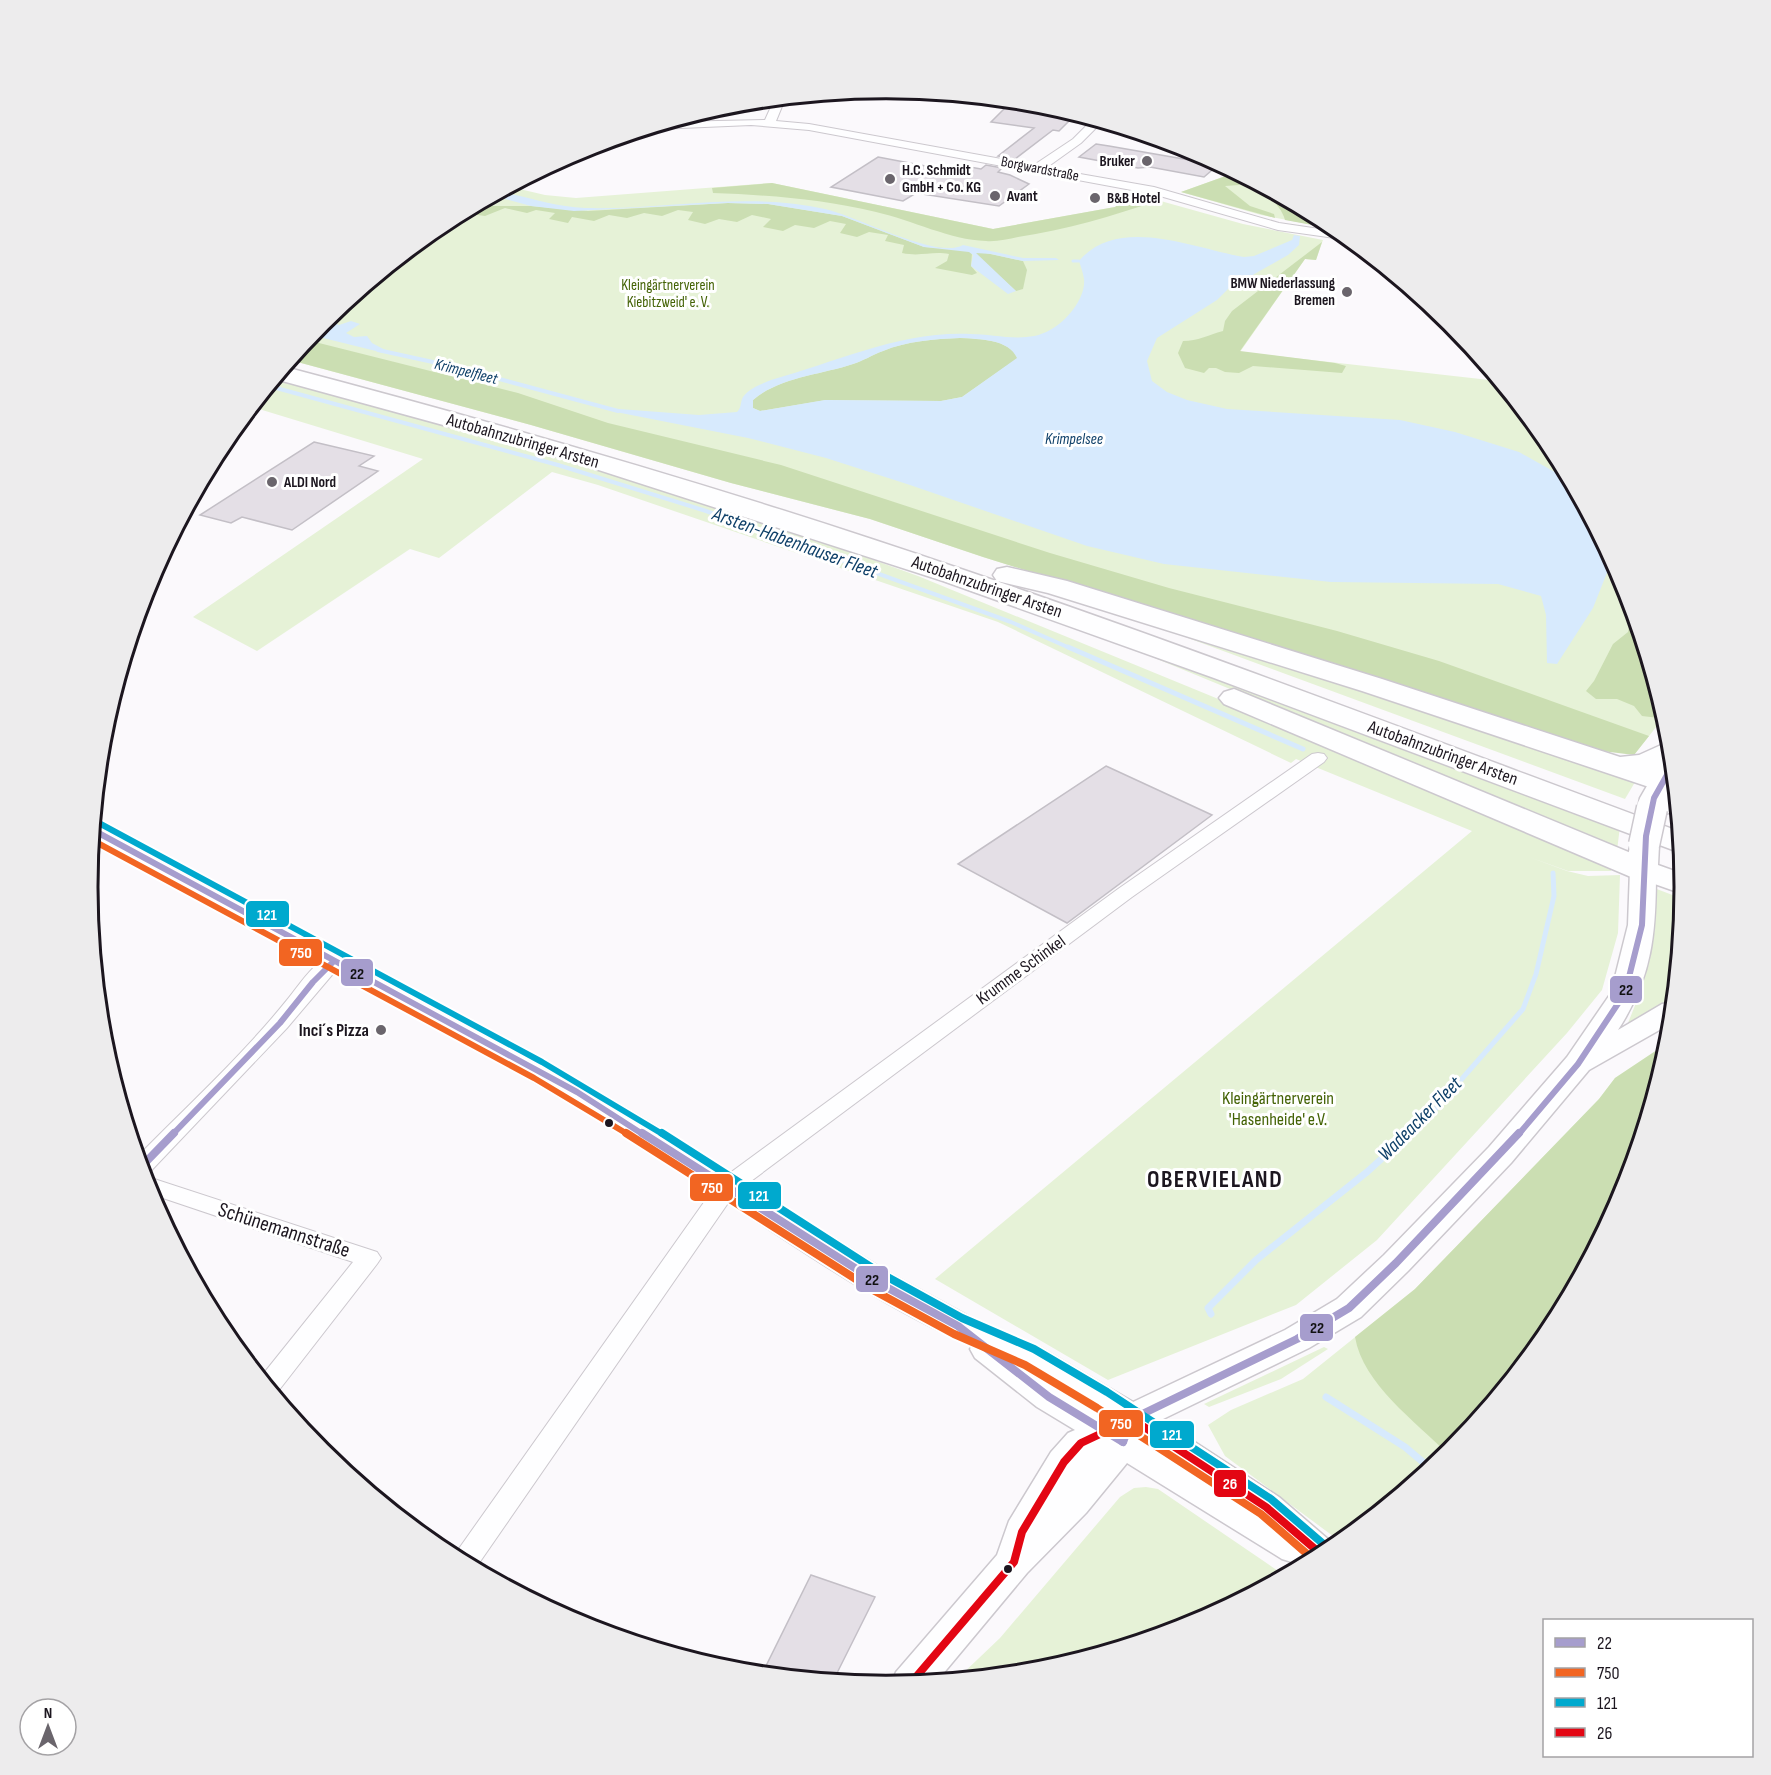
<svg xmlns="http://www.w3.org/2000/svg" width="1771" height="1775" font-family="'Sofia Sans Condensed',sans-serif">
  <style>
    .green { fill: #e6f2d7 }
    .forest { fill: #cbdeb2 }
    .water { fill: #d7eafd; fill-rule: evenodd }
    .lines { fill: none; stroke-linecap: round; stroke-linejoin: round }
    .stream-far3 { stroke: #d7eafd; stroke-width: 3 }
    .stream-far2 { stroke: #d7eafd; stroke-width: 4 }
    .stream-far1 { stroke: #d7eafd; stroke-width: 5 }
    .stream { stroke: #d7eafd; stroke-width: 7 }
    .building { fill: #e4dfe6; stroke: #c3bfc6; stroke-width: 1.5 }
    .street-casing { stroke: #ccc8ce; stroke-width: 2 }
    .secondary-casing { stroke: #ccc8ce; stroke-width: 3 }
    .primary-casing { stroke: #ccc8ce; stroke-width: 3 }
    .highway-casing { stroke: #ccc8ce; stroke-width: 3 }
    .street { fill: #fefeff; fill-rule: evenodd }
    .secondary { fill: #fefeff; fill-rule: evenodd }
    .primary { fill: #fefeff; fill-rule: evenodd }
    .highway { fill: #fefeff; fill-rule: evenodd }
    .primary-bridge-casing { stroke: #ccc8ce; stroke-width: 33; stroke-linecap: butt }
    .primary-bridge { stroke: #fefeff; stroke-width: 30 }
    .bus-1-far1-casing { stroke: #fff; stroke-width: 10 }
    .bus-1-casing { stroke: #fff; stroke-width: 12 }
    .bus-2-far1-casing { stroke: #fff; stroke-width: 10 }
    .bus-2-casing { stroke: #fff; stroke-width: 12 }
    .bus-3-far1-casing { stroke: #fff; stroke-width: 10 }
    .bus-3-casing { stroke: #fff; stroke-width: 12 }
    .bus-4-casing { stroke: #fff; stroke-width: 12 }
    .bus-1-far1 { stroke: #a69dcd; stroke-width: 6 }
    .bus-1 { stroke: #a69dcd; stroke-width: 8 }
    .bus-2-far1 { stroke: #f26522; stroke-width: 6 }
    .bus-2 { stroke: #f26522; stroke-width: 8 }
    .bus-3-far1 { stroke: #00a9ce; stroke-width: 6 }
    .bus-3 { stroke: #00a9ce; stroke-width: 8 }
    .bus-4 { stroke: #e30613; stroke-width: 8 }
    .poi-dot { fill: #6a656c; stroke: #fff; stroke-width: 2 }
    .bus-dot { fill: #1c161f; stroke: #fff; stroke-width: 2 }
    .labels { text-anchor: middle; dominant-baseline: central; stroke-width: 6; stroke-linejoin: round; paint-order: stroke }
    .far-poi-label { font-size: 15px; font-weight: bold; fill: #1c161f; stroke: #fff; text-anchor: start }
    .far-street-label { font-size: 15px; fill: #1c161f; stroke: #fff }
    .far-park-label { font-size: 15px; fill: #446306; stroke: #fff }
    .far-water-label { font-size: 16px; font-style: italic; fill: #0f4069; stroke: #fff }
    .street-label { font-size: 18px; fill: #1c161f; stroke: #fff }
    .poi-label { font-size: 18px; font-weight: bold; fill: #1c161f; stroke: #fff; text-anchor: end }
    .park-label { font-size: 18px; fill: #446306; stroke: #fff }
    .water-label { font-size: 20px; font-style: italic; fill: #0f4069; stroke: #fff }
    .near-street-label { font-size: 21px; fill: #1c161f; stroke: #fff }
    .district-label { font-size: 24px; font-weight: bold; letter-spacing: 1.5px; fill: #1c161f; stroke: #fff }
    .rim { fill: none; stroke: #1c161f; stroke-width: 3 }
    .line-badge { stroke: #fff; stroke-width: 2 }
    .badge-label { font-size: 16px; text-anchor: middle; font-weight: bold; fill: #fff }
    .pale-badge-label { font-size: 16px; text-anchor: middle; font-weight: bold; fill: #111 }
  </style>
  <rect width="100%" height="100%" fill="#fbf9fc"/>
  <g class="green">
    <polygon points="1234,173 1329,224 1334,229 1261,215 1181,192"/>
    <polygon points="772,183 993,229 1115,207 1132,193 1243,224 1323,240 1316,260 1305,259 1240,352 1498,381 1550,444 1623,582 1664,717 1634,755 983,557 870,519 731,483 531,425 290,360 321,323 442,223 511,187 545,195 576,198"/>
    <polygon points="276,377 568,459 746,514 918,576 1321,741 1612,868 1611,871 1568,871 1529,857 1567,871 1588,876 1620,875 1618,933 1602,990 1567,1033 1377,1240 1296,1305 1108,1380 935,1279 1472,831 1296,759 1291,763 998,622 598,485 552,472 439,558 410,549 257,651 193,617 423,459 252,407"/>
    <polygon points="1142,621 1638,777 1625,799"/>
    <polygon points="1106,638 1620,826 1617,851 1466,786"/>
    <polygon points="1654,888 1683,899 1673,998 1659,1010 1631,1025 1628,1023 1638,998 1647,961"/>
    <polygon points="1669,1042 1623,1193 1549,1331 1450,1452 1341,1542 1225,1456 1208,1425 1231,1410 1303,1379 1415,1289 1599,1099 1615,1078"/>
    <polygon points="1324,1347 1328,1349 1281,1379 1209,1407 1204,1404"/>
    <polygon points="1146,1487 1158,1489 1284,1575 1191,1625 1041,1671 957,1679 1000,1638 1120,1497 1134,1488"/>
  </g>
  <g class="forest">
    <polygon points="1234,173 1245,179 1239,185 1225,186 1250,206 1274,214 1275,218 1181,192"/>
    <path d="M772,183l221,46 122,-22 17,-14 27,7c-46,16 -94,30 -141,37 -10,2 -22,5 -32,4 -36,-1 -74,-21 -110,-29 -54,-13 -108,-17 -163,-19l-1,-5z"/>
    <path d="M1266,190l63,34 5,5 -49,-9c-3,-12 -13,-19 -19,-30z"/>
    <path d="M480,203l13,3h38l57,5 140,-8 40,1 74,12 82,31 39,2 9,4 -1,13 6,7 -5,2 -37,-7 12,-7 2,-7c-18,-3 -28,3 -47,-1l2,-8 -19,-4 3,-6 -19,-3 -12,5 -17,-4 6,-9 -16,-3 -16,7 -19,-3 -12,6 -20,-4 8,-8 -19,-4 -15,7 -18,-3 -14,5 -17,-4 5,-8 -15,-2 -16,6 -18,-3 -17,5 -18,-3 -15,6 -22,-4 -4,6 -19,-4 6,-6 -19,-3 -9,3 -22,-5 -20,8 -14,-2 5,-7 -2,-1z"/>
    <path d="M1322,242l-6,18 -11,-1 -65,92 95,12 11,3 -4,7 -89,-7 -14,7 -14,-1 -9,-4h-7l-5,5 -19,-5 -7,-15 5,-12c15,0 25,-6 40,-10l2,-10 7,-10z"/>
    <polygon points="981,252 1023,261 1027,270 1023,289 1016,291 977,256 976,253"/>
    <path d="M960,338c19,1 49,1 58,20l-56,39 -21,4 -115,-1 -66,11 -7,-3v-8c27,-23 67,-25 100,-36 10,-3 19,-9 30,-13 24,-10 51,-12 77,-13z"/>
    <polygon points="307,340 518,393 608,423 781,465 1050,553 1169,588 1337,631 1439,661 1649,736 1634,755 1602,751 983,557 870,519 731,483 531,425 290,360"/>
    <polygon points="1632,609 1663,712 1659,718 1642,716 1634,706 1617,699 1596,699 1586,691 1594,681 1613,644 1628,632"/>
    <path d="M1669,1042l-46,151 -20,38 -14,13 -10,33 -30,54 -101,123c-33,-33 -85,-70 -93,-117l60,-48 184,-190 16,-21z"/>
  </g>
  <g class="water">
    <path d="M500,192c29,5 56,15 85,16 81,2 160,-17 240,1 32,7 112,51 138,36l60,13h33l3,2 -36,1 -32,-7 -15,-1 40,38 -8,3 -37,-28 2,-11 -4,-3 -45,-5 -82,-31 -74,-12 -40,-1 -154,8 -43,-5 -37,-10z"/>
    <path d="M1294,235l6,1 -1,9 -11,10 -60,34 -11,11 -60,38 -10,23 5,20 15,11 20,8 40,9 173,11 55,12 64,20 50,28 43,80 -19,48 -36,56 -10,-1 -1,-48 -5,-19 -43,-12 -167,-2 -167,-18 -77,-18 -177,-61 -84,-27 -78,-20 -132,-26 3,-3 80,6 38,-3c5,-5 3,-10 6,-15 6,-9 19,-13 28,-17 66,-18 129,-49 199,-46 26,0 56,10 80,-4 17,-9 36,-32 34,-51 -1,-6 -3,-12 -5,-18 39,-47 117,-12 165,-4l10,-1 38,-16zM960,338c19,1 49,1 57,20l-55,39 -21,4 -116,-1 -65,11 -7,-3v-8c27,-23 67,-25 100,-36 10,-3 19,-9 30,-13 24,-10 51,-12 77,-13z"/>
    <polygon points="325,320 339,325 351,321 360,324 346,333 354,337 367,336 372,343 387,351 384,353 311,335"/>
  </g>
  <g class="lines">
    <polyline class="stream-far3" points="1073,261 1079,261"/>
    <g class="stream-far2">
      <polyline points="378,350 451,366 618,411"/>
      <polyline points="269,386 558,465 706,511 1011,622 1072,649"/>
    </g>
    <g class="stream-far1">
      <polyline points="1068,647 1303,749"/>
      <polyline points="1408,1135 1432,1113 1523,1009 1536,974 1554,896 1553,873"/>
    </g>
    <g class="stream">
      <polyline points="1211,1314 1208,1308 1256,1260 1367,1172 1410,1133"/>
      <polyline points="1326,1397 1405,1447 1430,1468"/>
    </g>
  </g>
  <g class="building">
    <polygon points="1012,101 1042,104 1075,115 1059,131 1053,130 1015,159 998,156 1034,128 991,122"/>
    <polygon points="1096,144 1109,146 1218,165 1204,177 1150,167 1138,168 1079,157"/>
    <polygon points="878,157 962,173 970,167 981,169 986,165 1002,168 998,172 1010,175 1029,184 999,206 916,193 903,201 831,187"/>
    <polygon points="314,442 374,456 359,466 378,471 292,530 242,517 231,523 200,515"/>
    <polygon points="1106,766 1212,815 1067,923 958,864"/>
    <polygon points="811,1575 875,1597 833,1681 762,1674"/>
  </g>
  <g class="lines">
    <defs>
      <g id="street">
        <polygon points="785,99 776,121 809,124 1034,165 1073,139 1092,120 1101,123 1081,143 1046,168 1154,187 1279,223 1340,232 1349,240 1278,230 1153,194 809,130 751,125 658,129 653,127 671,122 765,120 774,100"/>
        <polygon points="1318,753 1324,754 1327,758 1324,762 1132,897 735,1193 475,1569 453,1557 719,1181 1118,889 1312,754"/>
        <path d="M333,956l7,1 3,5 -56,66 -139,146 -6,1 -5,-18c50,-51 105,-101 150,-157 12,-14 27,-40 46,-44z"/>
        <polygon points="145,1176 377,1252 381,1258 377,1264 276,1394 274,1395 260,1378 353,1262 148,1193 143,1177"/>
      </g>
      <path id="secondary" d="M93,822l9,2 447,239 103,61 237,149 81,44 71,31 92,54 152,-72 52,-31 47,-44 105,-108 78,-90 44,-64 17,-68 2,-55 4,-6 9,-2 9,2 4,6c0,62 -3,106 -38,160l44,-26 10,-2 -2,22 -81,46 -78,93 -103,108 -47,46 -52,31 -148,72 118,77 57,49 -30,18 -3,-3 -8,2 -13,-4 -155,-96 -41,50 -59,60 -90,108 -46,4 5,-13 101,-117 12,-34 42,-69 17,-19 7,-3 -38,-23 -62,-49 -5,-9 2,-3c-123,-54 -230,-140 -345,-209 -174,-106 -356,-200 -535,-297z"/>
      <g id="primary">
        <polygon points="1671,758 1674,787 1669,796 1675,795 1677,811 1652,817 1642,814 1638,808 1640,798 1662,760"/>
        <path d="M1644,836l10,3 5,6 -1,20 25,9v20l-51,-18c-6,-10 -5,-27 2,-37z"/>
      </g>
      <g id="highway">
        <path d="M285,367c228,60 455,126 679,203 240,82 477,173 714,261l3,22 -467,-175 -271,-97 -394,-127 -274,-75z"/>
        <polygon points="1007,567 1067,581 1382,679 1620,757 1639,755 1670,741 1672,762 1658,769 1673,774 1674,787 1663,790 1652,788 1362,691 1048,593 997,581 993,575 997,569"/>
        <polygon points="1234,689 1655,863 1659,870 1655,877 1643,880 1631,877 1224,704 1219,698 1224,692"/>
      </g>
    </defs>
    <use href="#street" class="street-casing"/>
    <use href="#secondary" class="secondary-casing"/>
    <use href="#primary" class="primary-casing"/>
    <use href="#highway" class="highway-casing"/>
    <use href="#street" class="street"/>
    <use href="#secondary" class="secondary"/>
    <use href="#primary" class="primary"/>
    <use href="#highway" class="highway"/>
    <defs>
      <polyline id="primary-bridge" points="1644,845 1652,808"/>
    </defs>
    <use href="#primary-bridge" class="primary-bridge-casing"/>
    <use href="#primary-bridge" class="primary-bridge"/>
    <defs>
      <g id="bus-1-far1">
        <polyline points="93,830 577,1092 644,1135"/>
        <polyline points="172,1135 280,1023 313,982 333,962"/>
        <polyline points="1518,1135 1578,1064 1625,993 1642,925 1646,836 1654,798 1672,766"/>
      </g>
      <g id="bus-1">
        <polyline points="642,1133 877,1282 958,1326 1049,1397 1123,1442"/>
        <polyline points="140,1168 174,1133"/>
        <polyline points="1123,1442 1132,1419 1297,1339 1349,1308 1396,1263 1519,1133"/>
      </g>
      <polyline id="bus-2-far1" points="92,840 534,1078 629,1135"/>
      <polyline id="bus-2" points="626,1133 873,1290 954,1334 1025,1365 1097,1408 1261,1514 1314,1560"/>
      <polyline id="bus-3-far1" points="97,822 542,1062 664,1135"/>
      <polyline id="bus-3" points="662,1133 882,1274 962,1318 1034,1349 1107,1392 1271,1499 1328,1548"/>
      <g id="bus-4">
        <polyline points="1132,1419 1266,1507 1322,1555"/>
        <polyline points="910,1684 1014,1562 1022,1532 1064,1462 1081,1443 1132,1419"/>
      </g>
    </defs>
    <use href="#bus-1-far1" class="bus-1-far1-casing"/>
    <use href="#bus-1" class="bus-1-casing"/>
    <use href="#bus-2-far1" class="bus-2-far1-casing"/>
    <use href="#bus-2" class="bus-2-casing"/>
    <use href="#bus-3-far1" class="bus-3-far1-casing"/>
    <use href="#bus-3" class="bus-3-casing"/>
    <use href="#bus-4" class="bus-4-casing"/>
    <use href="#bus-1-far1" class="bus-1-far1"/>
    <use href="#bus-1" class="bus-1"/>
    <use href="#bus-2-far1" class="bus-2-far1"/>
    <use href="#bus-2" class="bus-2"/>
    <use href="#bus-3-far1" class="bus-3-far1"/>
    <use href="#bus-3" class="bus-3"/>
    <use href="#bus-4" class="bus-4"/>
  </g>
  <g class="poi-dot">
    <circle cx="1147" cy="161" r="6"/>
    <circle cx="890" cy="179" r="6"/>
    <circle cx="995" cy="196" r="6"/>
    <circle cx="1095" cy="198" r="6"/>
    <circle cx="1347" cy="292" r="6"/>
    <circle cx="272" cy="482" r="6"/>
    <circle cx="381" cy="1030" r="6"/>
  </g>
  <g class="bus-dot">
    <circle cx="609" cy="1123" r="5"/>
    <circle cx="1008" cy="1569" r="5"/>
  </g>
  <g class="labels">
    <g class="far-poi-label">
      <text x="1135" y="161" text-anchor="end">Bruker</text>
      <text x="902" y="170">H.C. Schmidt<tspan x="902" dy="17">GmbH + Co. KG</tspan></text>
      <text x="1007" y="196">Avant</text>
      <text x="1107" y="198">B&amp;B Hotel</text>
      <text x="1335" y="283" text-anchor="end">BMW Niederlassung<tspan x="1335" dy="17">Bremen</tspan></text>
      <text x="284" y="482">ALDI Nord</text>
    </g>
    <g class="far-street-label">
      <text transform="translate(1040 169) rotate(11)">Borgwardstraße</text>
    </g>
    <g class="far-park-label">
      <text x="668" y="285">Kleingärtnerverein<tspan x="668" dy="17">Kiebitzweid' e. V.</tspan></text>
    </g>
    <g class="far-water-label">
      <text transform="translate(466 372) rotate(14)">Krimpelfleet</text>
      <text x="1074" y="439">Krimpelsee</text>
    </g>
    <g class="street-label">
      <text transform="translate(523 441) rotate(16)">Autobahnzubringer Arsten</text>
      <text transform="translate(987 587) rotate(19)">Autobahnzubringer Arsten</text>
      <text transform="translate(1443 753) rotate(20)">Autobahnzubringer Arsten</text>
      <text transform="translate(1021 970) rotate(-36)">Krumme Schinkel</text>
    </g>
    <g class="poi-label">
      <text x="369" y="1030">Inci´s Pizza</text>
    </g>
    <g class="park-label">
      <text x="1278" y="1098">Kleingärtnerverein<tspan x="1278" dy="21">'Hasenheide' e.V.</tspan></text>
    </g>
    <g class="water-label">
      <text transform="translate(795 543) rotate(20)">Arsten-Habenhauser Fleet</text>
      <text transform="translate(1420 1119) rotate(-45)">Wadeacker Fleet</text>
    </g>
    <g class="near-street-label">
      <text transform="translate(284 1230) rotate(18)">Schünemannstraße</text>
    </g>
    <g class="district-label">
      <text x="1215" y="1179">OBERVIELAND</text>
    </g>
  </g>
  <path d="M0 0H1771V1775H0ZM98 887a788 788 0 1 1 1576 0a788 788 0 1 1-1576 0Z" fill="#edeced" fill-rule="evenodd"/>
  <path class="rim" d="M98 887a788 788 0 1 1 1576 0a788 788 0 1 1-1576 0Z"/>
  <g class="line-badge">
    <rect x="245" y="900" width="45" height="28" rx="6" fill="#00a9ce"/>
    <rect x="278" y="938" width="45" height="29" rx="6" fill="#f26522"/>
    <rect x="340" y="958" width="34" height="29" rx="6" fill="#a69dcd"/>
    <rect x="1609" y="975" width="34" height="29" rx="6" fill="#a69dcd"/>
    <rect x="689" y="1173" width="45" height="29" rx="6" fill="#f26522"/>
    <rect x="737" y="1181" width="45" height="29" rx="6" fill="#00a9ce"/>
    <rect x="855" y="1265" width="34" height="28" rx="6" fill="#a69dcd"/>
    <rect x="1299" y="1313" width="35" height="29" rx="6" fill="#a69dcd"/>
    <rect x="1098" y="1409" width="46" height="29" rx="6" fill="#f26522"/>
    <rect x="1149" y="1420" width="46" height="29" rx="6" fill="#00a9ce"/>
    <rect x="1213" y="1469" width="34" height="29" rx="6" fill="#e30613"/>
  </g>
  <g class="badge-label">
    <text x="267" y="920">121</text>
    <text x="301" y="958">750</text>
    <text x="712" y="1193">750</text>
    <text x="759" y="1201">121</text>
    <text x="1121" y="1429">750</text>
    <text x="1172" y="1440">121</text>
    <text x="1230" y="1489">26</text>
  </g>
  <g class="pale-badge-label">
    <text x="357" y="979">22</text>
    <text x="1626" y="995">22</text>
    <text x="872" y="1285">22</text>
    <text x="1317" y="1333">22</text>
  </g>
  <rect x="1543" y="1619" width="210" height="138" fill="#ffffff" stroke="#a4a2a5" stroke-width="1.5"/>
  <rect x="1555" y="1638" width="30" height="9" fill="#a69dcd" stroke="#a4a2a5" stroke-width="1.5"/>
  <text x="1597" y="1649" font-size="18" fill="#1c161f">22</text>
  <rect x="1555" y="1668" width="30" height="9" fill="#f26522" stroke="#a4a2a5" stroke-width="1.5"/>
  <text x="1597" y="1679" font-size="18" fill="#1c161f">750</text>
  <rect x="1555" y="1698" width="30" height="9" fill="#00a9ce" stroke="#a4a2a5" stroke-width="1.5"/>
  <text x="1597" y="1709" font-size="18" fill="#1c161f">121</text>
  <rect x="1555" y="1728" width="30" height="9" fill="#e30613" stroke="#a4a2a5" stroke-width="1.5"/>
  <text x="1597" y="1739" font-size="18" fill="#1c161f">26</text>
  <g transform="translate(48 1727)"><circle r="28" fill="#ffffff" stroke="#a4a2a5" stroke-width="1.5"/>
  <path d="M0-4.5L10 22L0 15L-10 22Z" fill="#6a656c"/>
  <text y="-9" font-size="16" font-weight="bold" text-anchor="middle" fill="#1c161f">N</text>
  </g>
</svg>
